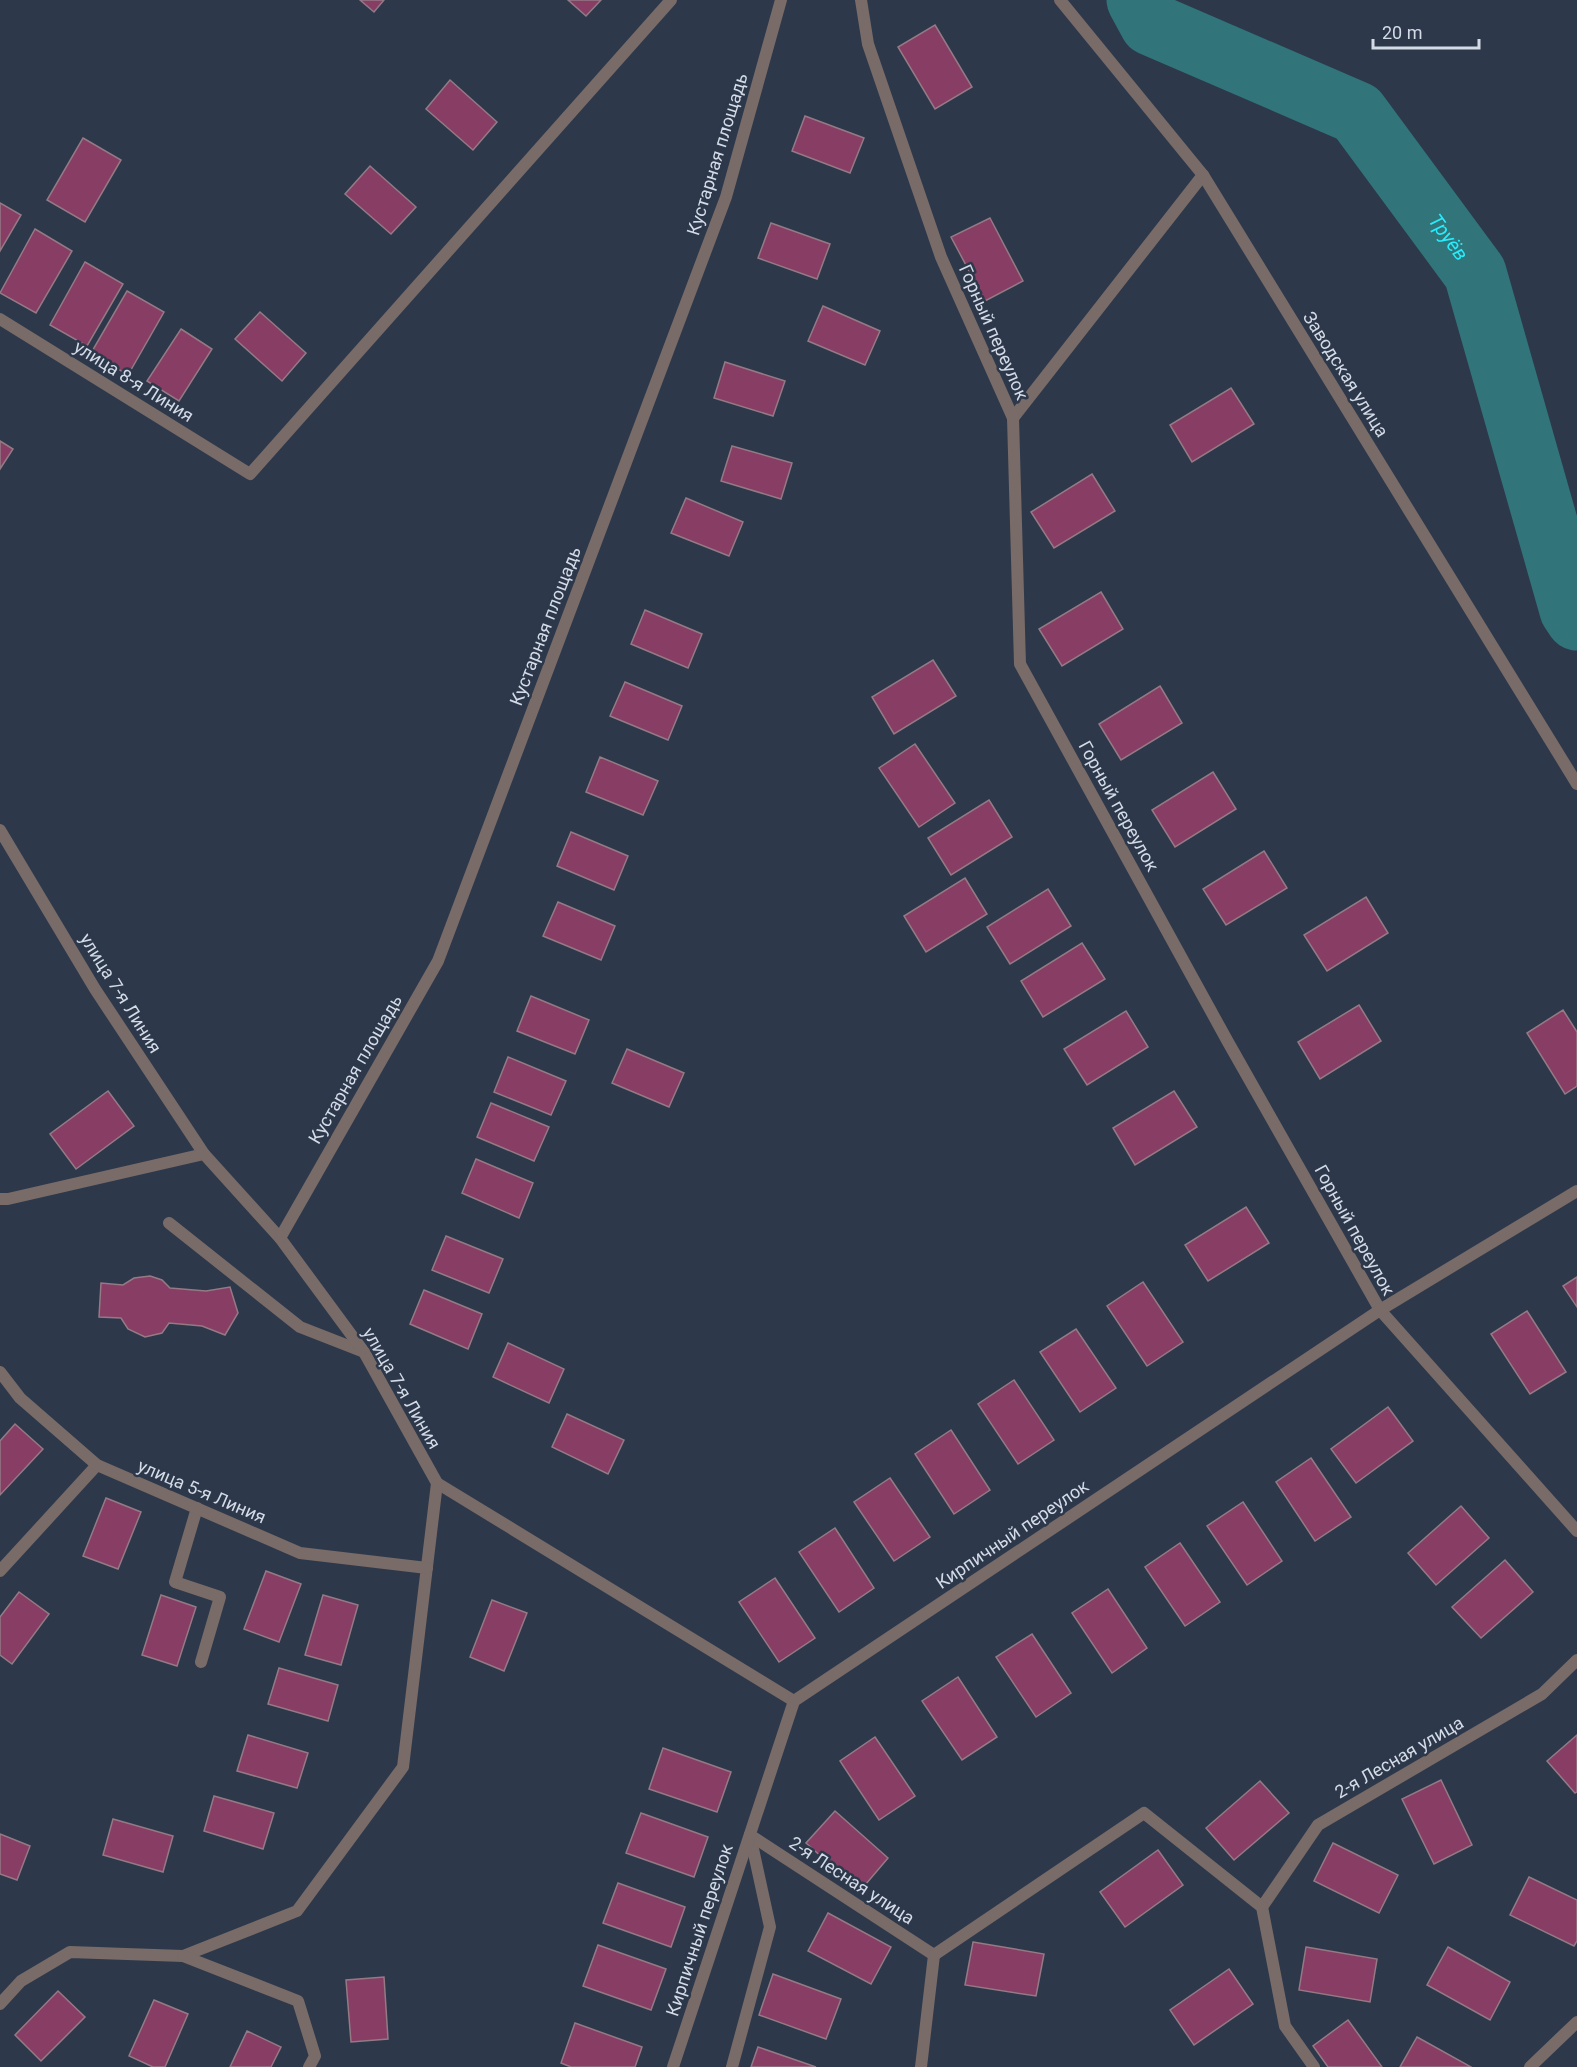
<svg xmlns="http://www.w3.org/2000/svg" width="1577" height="2067" font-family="Roboto,sans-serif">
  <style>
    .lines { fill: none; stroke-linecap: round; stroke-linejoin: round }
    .river { stroke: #31747a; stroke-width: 63 }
    .building { fill: #873d64; stroke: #947a85; stroke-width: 1.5 }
    .lane { stroke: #786b68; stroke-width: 12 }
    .street { stroke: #786b68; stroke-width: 12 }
    .labels { text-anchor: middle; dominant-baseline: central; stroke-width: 5; stroke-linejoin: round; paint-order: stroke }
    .street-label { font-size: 18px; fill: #d3dbe7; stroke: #2d384b }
    .water-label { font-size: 20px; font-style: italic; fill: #27ecfc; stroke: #2d384b }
  </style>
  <rect width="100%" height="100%" fill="#2d384b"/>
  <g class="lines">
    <path class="river" id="s1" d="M1138,0l13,24 206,89 118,160 96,337 6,9"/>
  </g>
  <g class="building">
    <polygon points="360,0 384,0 374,12"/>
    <polygon points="568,0 601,0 586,16"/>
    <polygon points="935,25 972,87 935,109 898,47"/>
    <polygon points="450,80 497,122 473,150 426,109"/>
    <polygon points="805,116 864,138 850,173 792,151"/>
    <polygon points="83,138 121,160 85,222 47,200"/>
    <polygon points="370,166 416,207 391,234 345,194"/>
    <polygon points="0,203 21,215 0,251"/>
    <polygon points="990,218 1023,281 985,301 951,237"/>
    <polygon points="771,223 830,244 817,279 758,258"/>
    <polygon points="35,229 72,251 36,313 0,293"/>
    <polygon points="85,262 123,284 87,346 50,325"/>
    <polygon points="127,291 164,312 128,375 91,353"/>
    <polygon points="823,306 880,331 865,365 808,341"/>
    <polygon points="260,312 306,353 282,381 235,339"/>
    <polygon points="181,329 212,349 179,401 147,381"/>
    <polygon points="725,362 785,381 773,416 714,398"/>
    <polygon points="1231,388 1254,424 1192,462 1170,425"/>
    <polygon points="0,441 13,449 0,469"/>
    <polygon points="732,446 792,463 781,499 721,481"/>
    <polygon points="1092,474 1115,511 1054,548 1031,512"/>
    <polygon points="686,498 743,522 729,556 671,533"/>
    <polygon points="1101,592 1123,629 1062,666 1039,629"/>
    <polygon points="645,610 702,634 688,668 631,644"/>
    <polygon points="933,660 956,696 894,734 872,697"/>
    <polygon points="625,682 682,706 668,740 610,716"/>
    <polygon points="1160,686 1182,723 1121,760 1099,724"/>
    <polygon points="915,744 955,803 919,827 879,768"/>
    <polygon points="600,757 658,781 643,815 586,792"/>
    <polygon points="1213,772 1236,809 1175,847 1152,810"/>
    <polygon points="989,800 1012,837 951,875 928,838"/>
    <polygon points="571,832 628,856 614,890 557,866"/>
    <polygon points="1264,851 1287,888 1226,925 1203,889"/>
    <polygon points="965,878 987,914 926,952 904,916"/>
    <polygon points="1048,889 1071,926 1010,964 987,927"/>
    <polygon points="1366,897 1388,933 1327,971 1304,935"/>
    <polygon points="558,902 615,926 601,960 543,936"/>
    <polygon points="1082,943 1105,979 1043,1017 1021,981"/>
    <polygon points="531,996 589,1020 575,1054 517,1031"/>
    <polygon points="1359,1005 1381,1041 1320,1079 1298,1042"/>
    <polygon points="1563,1010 1577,1032 1577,1086 1565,1094 1527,1033"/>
    <polygon points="1126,1011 1148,1047 1087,1085 1064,1049"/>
    <polygon points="627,1049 684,1073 669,1107 612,1083"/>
    <polygon points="508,1057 566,1081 551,1115 494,1092"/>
    <polygon points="108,1091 134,1126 76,1169 50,1134"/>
    <polygon points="1174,1091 1197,1127 1135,1165 1113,1128"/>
    <polygon points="491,1103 549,1127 534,1161 477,1137"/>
    <polygon points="476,1159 533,1183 519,1218 462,1193"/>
    <polygon points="1246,1207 1269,1243 1208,1281 1185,1245"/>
    <polygon points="446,1236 503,1259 489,1293 432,1270"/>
    <polygon points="150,1276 162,1280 170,1288 206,1291 230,1287 238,1313 225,1335 202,1326 169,1323 162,1333 145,1337 128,1329 121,1318 99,1317 101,1283 123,1285 134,1278"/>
    <polygon points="1577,1277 1577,1307 1563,1286"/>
    <polygon points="1143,1282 1183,1342 1147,1366 1107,1306"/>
    <polygon points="424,1290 482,1314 468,1349 410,1324"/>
    <polygon points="1527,1311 1566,1372 1530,1394 1491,1334"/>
    <polygon points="1076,1329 1116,1388 1080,1412 1040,1352"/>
    <polygon points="508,1343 564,1369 549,1403 493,1377"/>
    <polygon points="1014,1380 1054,1440 1018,1464 978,1404"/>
    <polygon points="1388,1407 1413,1441 1356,1483 1331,1449"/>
    <polygon points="567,1414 624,1440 608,1474 552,1447"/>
    <polygon points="15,1424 43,1449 0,1495 0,1441"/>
    <polygon points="951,1430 990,1490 954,1514 915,1454"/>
    <polygon points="1311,1458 1351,1517 1315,1541 1276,1482"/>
    <polygon points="890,1478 930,1537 894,1561 854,1502"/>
    <polygon points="106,1498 141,1512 118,1569 83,1556"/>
    <polygon points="1243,1502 1282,1561 1247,1585 1207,1526"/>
    <polygon points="1461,1506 1489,1538 1436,1585 1408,1553"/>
    <polygon points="835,1528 874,1588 839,1612 799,1552"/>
    <polygon points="1180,1543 1220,1602 1185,1626 1145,1567"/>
    <polygon points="1505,1560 1533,1592 1481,1638 1452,1607"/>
    <polygon points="266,1571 301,1584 279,1642 244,1629"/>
    <polygon points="775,1578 815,1638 779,1662 739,1602"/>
    <polygon points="1108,1589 1147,1648 1112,1673 1072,1613"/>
    <polygon points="19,1592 49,1614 12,1664 0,1655 0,1617"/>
    <polygon points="161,1595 196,1607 177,1666 142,1655"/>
    <polygon points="323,1595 358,1605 341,1665 305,1655"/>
    <polygon points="492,1600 527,1613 504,1671 470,1657"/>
    <polygon points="1032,1634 1071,1693 1036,1717 996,1657"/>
    <polygon points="279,1668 338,1685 328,1721 268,1704"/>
    <polygon points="958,1677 997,1737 962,1760 922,1701"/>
    <polygon points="248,1735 308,1753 297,1788 237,1771"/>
    <polygon points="1577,1735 1577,1792 1575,1793 1547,1761"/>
    <polygon points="875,1737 915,1796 879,1820 840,1761"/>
    <polygon points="663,1748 731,1772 717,1812 649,1789"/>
    <polygon points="1441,1780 1472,1845 1434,1864 1402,1799"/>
    <polygon points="1260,1781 1289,1813 1234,1860 1206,1828"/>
    <polygon points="214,1796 274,1813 263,1849 204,1831"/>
    <polygon points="835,1811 888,1858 860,1891 806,1843"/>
    <polygon points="641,1813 708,1837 694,1877 626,1853"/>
    <polygon points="113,1819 173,1836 163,1872 103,1855"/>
    <polygon points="0,1834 30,1846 17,1880 0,1874"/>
    <polygon points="1333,1843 1398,1875 1379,1913 1314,1881"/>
    <polygon points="1158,1850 1183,1885 1125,1927 1100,1892"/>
    <polygon points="1529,1877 1577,1900 1577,1941 1574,1946 1510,1915"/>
    <polygon points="618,1883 685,1907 671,1947 603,1923"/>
    <polygon points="828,1913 891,1947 871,1984 808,1951"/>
    <polygon points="973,1942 1044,1954 1036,1996 965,1985"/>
    <polygon points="598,1945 666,1969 651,2010 583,1986"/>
    <polygon points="1306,1947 1377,1959 1370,2002 1299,1990"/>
    <polygon points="1448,1947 1510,1982 1490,2020 1427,1985"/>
    <polygon points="1229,1969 1253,2004 1194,2045 1170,2010"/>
    <polygon points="773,1974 841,1999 826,2039 759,2015"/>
    <polygon points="384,1977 388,2039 351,2042 346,1980"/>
    <polygon points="58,1991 85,2017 41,2061 15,2035"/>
    <polygon points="154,2000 188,2014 165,2067 153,2067 129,2056"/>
    <polygon points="1348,2020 1382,2067 1328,2067 1313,2046"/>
    <polygon points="575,2023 642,2047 635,2067 571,2067 561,2063"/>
    <polygon points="247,2031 281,2047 271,2067 230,2067"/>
    <polygon points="1417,2037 1471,2067 1400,2067"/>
    <polygon points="758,2047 816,2067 751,2067"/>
  </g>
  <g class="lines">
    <g class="lane">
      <polyline points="1013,418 1203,175"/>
      <polyline points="0,1199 8,1199 204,1154"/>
      <polyline points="169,1223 300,1327 364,1352"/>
      <polyline points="437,1483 794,1701"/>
      <polyline points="197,1508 175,1582 220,1597 201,1662"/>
      <polyline points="0,1571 97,1465"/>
      <polyline points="732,2067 770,1927 750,1835"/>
    </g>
    <g class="street">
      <polyline points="861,0 868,44 941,257 1013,418 1020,664 1228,1042 1380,1310 1577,1531"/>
      <polyline points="1060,0 1203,175 1577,784"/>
      <polyline points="0,319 250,474 671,0"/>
      <polyline points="0,830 95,989 204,1154 280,1238 364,1352 437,1483 403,1767 297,1911 183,1956 70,1952 21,1981 0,2004"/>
      <polyline points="280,1238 438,961 726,197 781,0"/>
      <polyline points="0,1372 20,1398 97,1465 300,1553 427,1568"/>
      <polyline points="750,1835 934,1955 921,2067"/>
      <polyline points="1262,1907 1318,1825 1542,1694 1577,1660"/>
      <polyline points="934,1955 1144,1813 1262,1907 1285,2026 1314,2067"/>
      <polyline points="183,1956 298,2001 315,2056 309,2067"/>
      <polyline points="673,2067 794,1701 1380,1310 1577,1191"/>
      <polyline points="1530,2067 1577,2022"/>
    </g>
  </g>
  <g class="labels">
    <g class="street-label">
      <text transform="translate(717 154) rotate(-73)">Кустарная площадь</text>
      <text transform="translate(994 332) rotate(66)">Горный переулок</text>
      <text transform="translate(1346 374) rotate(58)">Заводская улица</text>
      <text transform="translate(134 381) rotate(32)">улица 8-я Линия</text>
      <text transform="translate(545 626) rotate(-69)">Кустарная площадь</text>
      <text transform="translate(1119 806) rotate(61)">Горный переулок</text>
      <text transform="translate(121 993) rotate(58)">улица 7-я Линия</text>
      <text transform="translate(355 1069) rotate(-60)">Кустарная площадь</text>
      <text transform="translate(1355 1230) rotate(61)">Горный переулок</text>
      <text transform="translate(402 1388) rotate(60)">улица 7-я Линия</text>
      <text transform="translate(202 1491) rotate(23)">улица 5-я Линия</text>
      <text transform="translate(1012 1534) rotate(-34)">Кирпичный переулок</text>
      <text transform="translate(1399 1757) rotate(-30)">2-я Лесная улица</text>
      <text transform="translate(852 1880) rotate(33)">2-я Лесная улица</text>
      <text transform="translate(699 1930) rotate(-72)">Кирпичный переулок</text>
    </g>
    <g class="water-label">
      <text stroke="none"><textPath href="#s1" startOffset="406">Труёв</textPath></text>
    </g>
  </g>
  <path d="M1373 39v9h106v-9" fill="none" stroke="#d3dbe7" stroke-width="3"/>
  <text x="1382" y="39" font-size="18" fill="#d3dbe7" stroke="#2d384b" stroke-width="4.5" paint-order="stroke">20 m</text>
</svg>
